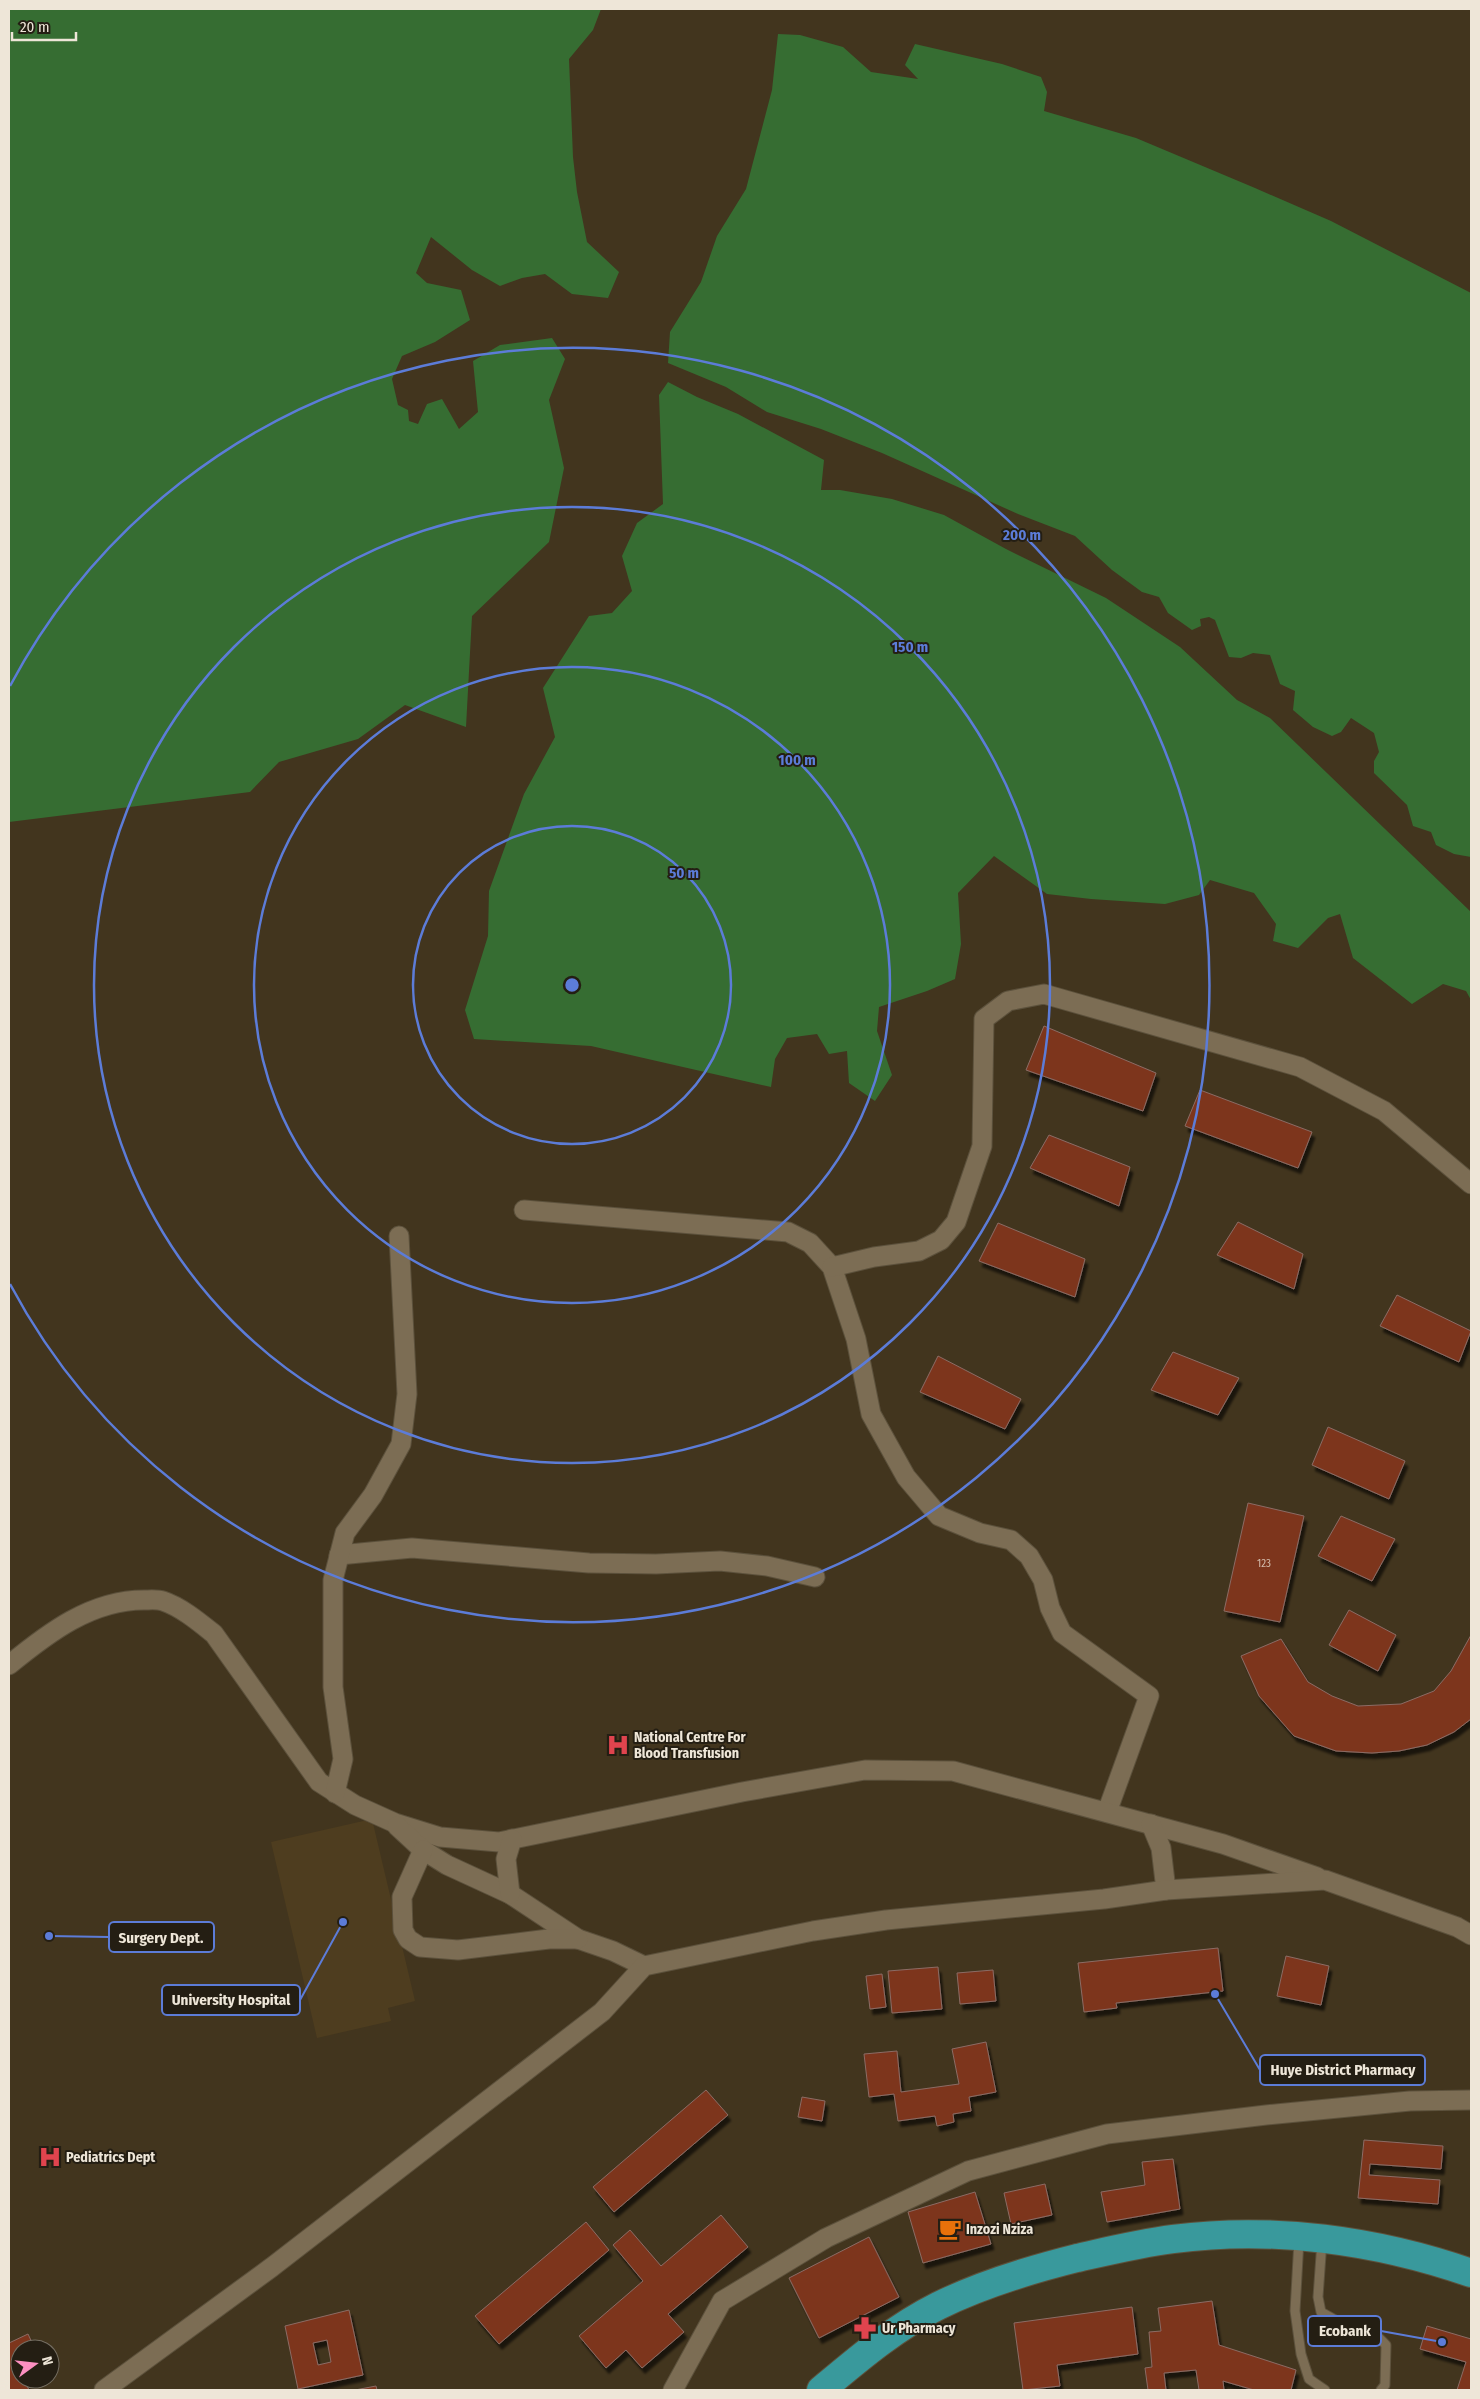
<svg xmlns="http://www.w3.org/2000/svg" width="1480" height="2399" font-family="'Fira Sans Condensed',sans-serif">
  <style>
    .built { fill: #4e3d1f }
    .green { fill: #366d32 }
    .building { fill: #7d341f; stroke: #8b6c64; fill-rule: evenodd; filter: url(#shadow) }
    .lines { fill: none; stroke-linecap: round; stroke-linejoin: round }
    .lane-casing { stroke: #5c513c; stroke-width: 11 }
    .street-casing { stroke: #5c513c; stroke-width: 21 }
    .highway-casing { stroke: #5c513c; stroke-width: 30 }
    .lane { stroke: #7c6d54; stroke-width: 9 }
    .street { stroke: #7c6d54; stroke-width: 19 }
    .highway { stroke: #39999c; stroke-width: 28 }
    .ring { fill: none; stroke: #5c7cd8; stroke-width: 2.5 }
    .labels { text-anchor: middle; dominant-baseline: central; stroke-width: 4; stroke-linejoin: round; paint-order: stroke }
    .number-label { font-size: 11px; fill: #d2baaa }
    .poi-label { font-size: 14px; font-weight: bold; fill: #eee6d8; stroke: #241e13; text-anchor: start }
    .centre { fill: #5c7cd8; stroke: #241e13; stroke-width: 2.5 }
    .ring-label { font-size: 15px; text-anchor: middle; font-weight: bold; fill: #5c7cd8; stroke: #241e13; stroke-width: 4; stroke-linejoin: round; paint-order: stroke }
    .leader { fill: none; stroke: #5c7cd8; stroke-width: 2 }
    .callout-dot { fill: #5c7cd8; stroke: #241e13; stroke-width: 2 }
    .callout { fill: #241e13; stroke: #5c7cd8; stroke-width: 2 }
    .callout-label { font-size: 15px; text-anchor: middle; font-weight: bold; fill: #eee6d8 }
  </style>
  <defs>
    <filter id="shadow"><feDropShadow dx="3" dy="5.5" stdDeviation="1" flood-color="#0009"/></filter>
  </defs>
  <rect width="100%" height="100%" fill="#42351e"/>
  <polygon class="built" points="372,1819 415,2001 388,2008 391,2021 317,2038 271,1842"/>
  <g class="green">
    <polygon points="9,9 601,9 593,30 569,59 573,157 577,192 587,242 619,272 608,298 572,294 545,274 522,278 500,286 472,270 431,237 416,273 427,283 461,290 470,320 435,342 402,356 392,379 398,405 408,410 409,421 418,424 427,404 442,399 459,429 478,412 473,361 500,345 552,338 565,359 549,400 564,468 549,542 472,616 466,727 405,705 358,739 279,762 250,792 9,822"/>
    <polygon points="778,34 800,35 843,47 871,72 918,79 905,65 915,44 1002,64 1041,77 1047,92 1044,111 1136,138 1255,188 1331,221 1471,293 1471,857 1454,854 1436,845 1431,832 1413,826 1407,805 1374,773 1374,761 1379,752 1374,733 1351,718 1341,732 1332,736 1313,727 1293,710 1295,691 1280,684 1270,655 1253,653 1241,658 1229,657 1215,620 1209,617 1200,619 1201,626 1192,630 1168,613 1159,597 1142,592 1112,570 1075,536 1018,514 882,453 821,429 767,412 726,387 668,363 670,332 701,282 717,236 746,189 772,90"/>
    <polygon points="668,382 697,397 738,414 824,460 821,490 840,490 892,499 944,515 1006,549 1106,598 1180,647 1237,700 1270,718 1471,912 1471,1000 1466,991 1443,984 1412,1004 1353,958 1340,914 1328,918 1298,948 1273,941 1276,924 1254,893 1210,880 1199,895 1165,904 1091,899 1047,894 994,856 958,893 961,944 955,979 927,991 879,1007 877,1031 892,1075 875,1101 849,1083 847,1051 829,1054 817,1034 787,1038 775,1059 771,1087 591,1046 474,1039 465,1010 488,936 489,891 524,794 555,737 543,688 589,616 612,613 632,591 622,556 637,523 663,504 659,395"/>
  </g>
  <g class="building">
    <polygon points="1044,1026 1156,1073 1143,1111 1026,1070"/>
    <polygon points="1200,1090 1312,1132 1298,1168 1185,1126"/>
    <polygon points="1049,1135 1130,1167 1119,1206 1030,1168"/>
    <polygon points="1238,1222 1303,1254 1294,1289 1217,1255"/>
    <polygon points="998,1223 1085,1259 1075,1297 979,1261"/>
    <polygon points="1397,1295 1471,1331 1459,1362 1380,1326"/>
    <polygon points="1173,1352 1239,1378 1218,1415 1151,1390"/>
    <polygon points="938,1356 1021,1399 1005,1429 920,1392"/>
    <polygon points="1328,1427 1405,1461 1389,1499 1312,1465"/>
    <polygon points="1248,1503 1304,1516 1280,1622 1224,1611"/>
    <polygon points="1341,1516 1395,1539 1372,1581 1318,1556"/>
    <polygon points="1349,1610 1396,1635 1378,1671 1329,1645"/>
    <polygon points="1471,1635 1471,1719 1454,1732 1427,1745 1399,1751 1372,1753 1336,1751 1294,1736 1259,1696 1241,1656 1281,1639 1308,1682 1332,1696 1358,1706 1401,1704 1434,1691 1451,1671"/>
    <polygon points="1218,1948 1223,1991 1116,2003 1117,2008 1084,2012 1078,1963"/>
    <polygon points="1286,1956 1329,1966 1321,2005 1277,1996"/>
    <polygon points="938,1967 942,2009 892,2013 888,1971"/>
    <polygon points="993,1970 996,2001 960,2004 957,1973"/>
    <polygon points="882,1974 886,2007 870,2009 866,1976"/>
    <polygon points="986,2042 996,2092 969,2097 971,2111 953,2114 954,2122 937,2126 935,2116 898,2121 894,2094 869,2097 864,2054 897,2051 901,2092 959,2084 952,2049"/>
    <polygon points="706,2090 728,2115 614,2212 593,2187"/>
    <polygon points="802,2097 825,2101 822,2121 798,2117"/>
    <polygon points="1364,2140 1443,2146 1441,2169 1370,2164 1369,2175 1440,2180 1438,2204 1358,2198"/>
    <polygon points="1173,2159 1180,2209 1107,2222 1101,2192 1145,2185 1142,2162"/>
    <polygon points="1045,2184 1052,2215 1011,2224 1004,2193"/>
    <polygon points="975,2192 991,2244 923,2263 908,2212"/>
    <polygon points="721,2215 748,2247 668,2314 684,2332 642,2368 626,2350 606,2368 579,2336 643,2281 613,2245 630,2230 661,2266"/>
    <polygon points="586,2222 609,2250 499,2344 475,2316"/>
    <polygon points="869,2237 899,2297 819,2338 789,2278"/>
    <polygon points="1212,2301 1219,2345 1296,2370 1291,2390 1254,2390 1223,2381 1224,2390 1195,2390 1199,2390 1196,2370 1164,2373 1166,2390 1148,2390 1145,2368 1152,2367 1149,2332 1161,2331 1158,2308"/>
    <polygon points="1132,2307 1138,2354 1057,2365 1060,2386 1023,2390 1014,2323"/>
    <path d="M349,2310l14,65 -65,14 -13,-63zM327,2340l4,22 -13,3 -5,-22z"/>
    <polygon points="1427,2326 1471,2339 1471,2390 1457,2390 1466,2362 1420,2349"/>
    <polygon points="28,2334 35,2349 20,2349 20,2379 33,2379 25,2382 29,2390 9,2390 9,2343"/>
    <polygon points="376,2386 377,2390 355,2390"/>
  </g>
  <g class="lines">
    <defs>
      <g id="lane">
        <polyline points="1299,2240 1295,2311 1301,2354 1309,2379 1325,2390"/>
        <polyline points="1322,2241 1318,2297 1321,2312 1337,2321 1374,2333 1386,2345 1385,2385 1381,2390"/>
      </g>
      <g id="street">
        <polyline points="524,1210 788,1232 810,1243 832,1267 856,1339 871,1414 906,1477 939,1516 980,1533 1011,1540 1029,1556 1043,1580 1050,1608 1062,1633 1149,1696 1107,1812"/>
        <polyline points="832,1267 874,1257 919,1251 941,1240 956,1222 982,1146 984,1019 1008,1001 1044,994 1300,1067 1384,1111 1471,1184"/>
        <polyline points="339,1555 412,1548 589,1563 656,1564 720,1561 767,1566 815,1577"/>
        <path d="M9,1665c39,-32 82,-65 135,-65 5,0 13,-1 19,1 18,6 36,21 51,33l105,148 36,23 40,18 45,14 59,5 243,-50 123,-22 88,1 270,73 94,33"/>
        <polyline points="335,1793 343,1759 333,1687 333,1580 345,1533 373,1495 401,1444 407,1394 399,1236"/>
        <polyline points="1151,1824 1161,1848 1166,1890"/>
        <polyline points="397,1826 423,1850 447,1865 510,1894 578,1939 613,1951 644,1966"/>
        <polyline points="423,1850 402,1897 403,1930 408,1939 420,1947 458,1950 549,1939 578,1939"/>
        <polyline points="510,1894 506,1859 512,1839"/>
        <polyline points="104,2390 272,2267 602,2012 644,1966 813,1931 886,1920 1104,1899 1166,1890 1325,1880 1457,1927 1471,1935"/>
        <polyline points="673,2390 722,2301 826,2238 968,2171 1107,2134 1266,2115 1410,2101 1471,2100"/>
      </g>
      <path id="highway" d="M821,2390c37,-31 73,-62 117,-84 44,-22 91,-36 139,-48 31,-7 64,-15 96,-19 100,-13 203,1 298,34"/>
    </defs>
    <use href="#lane" class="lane-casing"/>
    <use href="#street" class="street-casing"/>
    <use href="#highway" class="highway-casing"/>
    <use href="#lane" class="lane"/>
    <use href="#street" class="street"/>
    <use href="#highway" class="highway"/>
  </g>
  <g class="ring">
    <circle cx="572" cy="985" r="159"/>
    <circle cx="572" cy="985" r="318"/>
    <circle cx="572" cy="985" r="478"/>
    <path d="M10 686A637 637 0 1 1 10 1284"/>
  </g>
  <defs>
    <symbol id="hospital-bare" viewBox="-9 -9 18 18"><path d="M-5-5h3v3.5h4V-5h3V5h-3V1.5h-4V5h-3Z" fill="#e0444e" stroke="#241e13" stroke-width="2.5" paint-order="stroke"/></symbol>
    <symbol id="cafe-bare" viewBox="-9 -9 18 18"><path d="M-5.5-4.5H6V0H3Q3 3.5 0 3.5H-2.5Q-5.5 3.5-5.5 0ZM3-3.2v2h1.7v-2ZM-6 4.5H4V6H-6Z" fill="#e8710a" stroke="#241e13" stroke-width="2.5" paint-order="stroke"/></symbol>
    <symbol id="pharmacy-bare" viewBox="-9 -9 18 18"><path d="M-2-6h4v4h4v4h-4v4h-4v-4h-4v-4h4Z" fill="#e0444e" stroke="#241e13" stroke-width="2.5" paint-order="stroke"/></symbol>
  </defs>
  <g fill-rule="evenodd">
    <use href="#hospital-bare" x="602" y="1729" width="32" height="32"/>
    <use href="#hospital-bare" x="34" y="2141" width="32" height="32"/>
    <use href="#cafe-bare" x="934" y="2213" width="32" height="32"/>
    <use href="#pharmacy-bare" x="849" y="2312" width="32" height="32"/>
  </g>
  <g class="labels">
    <g class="number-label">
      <text x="1264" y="1563">123</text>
    </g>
    <g class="poi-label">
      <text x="634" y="1737">National Centre For<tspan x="634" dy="16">Blood Transfusion</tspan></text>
      <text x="66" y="2157">Pediatrics Dept</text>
      <text x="966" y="2229">Inzozi Nziza</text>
      <text x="882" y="2328">Ur Pharmacy</text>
    </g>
  </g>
  <circle cx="572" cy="985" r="8" class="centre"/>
  <g class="ring-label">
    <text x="1022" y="540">200 m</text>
    <text x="910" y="652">150 m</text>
    <text x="797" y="765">100 m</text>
    <text x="684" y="878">50 m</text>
  </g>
  <path class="leader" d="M49 1936L109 1937M343 1922L300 2000M1215 1994L1260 2070M1442 2342L1381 2331"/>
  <g class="callout-dot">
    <circle cx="49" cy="1936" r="5"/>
    <circle cx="343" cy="1922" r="5"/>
    <circle cx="1215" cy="1994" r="5"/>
    <circle cx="1442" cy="2342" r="5"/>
  </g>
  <g class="callout">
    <rect x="109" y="1922" width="105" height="30" rx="5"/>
    <rect x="162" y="1985" width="138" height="30" rx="5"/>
    <rect x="1260" y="2055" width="165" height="30" rx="5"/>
    <rect x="1308" y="2316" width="73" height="30" rx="5"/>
  </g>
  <g class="callout-label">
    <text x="161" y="1943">Surgery Dept.</text>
    <text x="231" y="2005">University Hospital</text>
    <text x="1343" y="2075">Huye District Pharmacy</text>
    <text x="1345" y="2336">Ecobank</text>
  </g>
  <rect width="1480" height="2399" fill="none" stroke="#eee6d8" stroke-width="20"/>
  <g transform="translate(35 2364) rotate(75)"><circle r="24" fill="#241e13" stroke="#756e62"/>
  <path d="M0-4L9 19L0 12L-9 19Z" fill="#fc8fc1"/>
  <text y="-8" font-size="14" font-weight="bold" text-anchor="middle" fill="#eee6d8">N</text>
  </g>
  <path d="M12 32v8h64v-8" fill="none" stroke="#eee6d8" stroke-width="2.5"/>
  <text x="20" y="32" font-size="15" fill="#eee6d8" stroke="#241e13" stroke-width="4" paint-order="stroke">20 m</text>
</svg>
